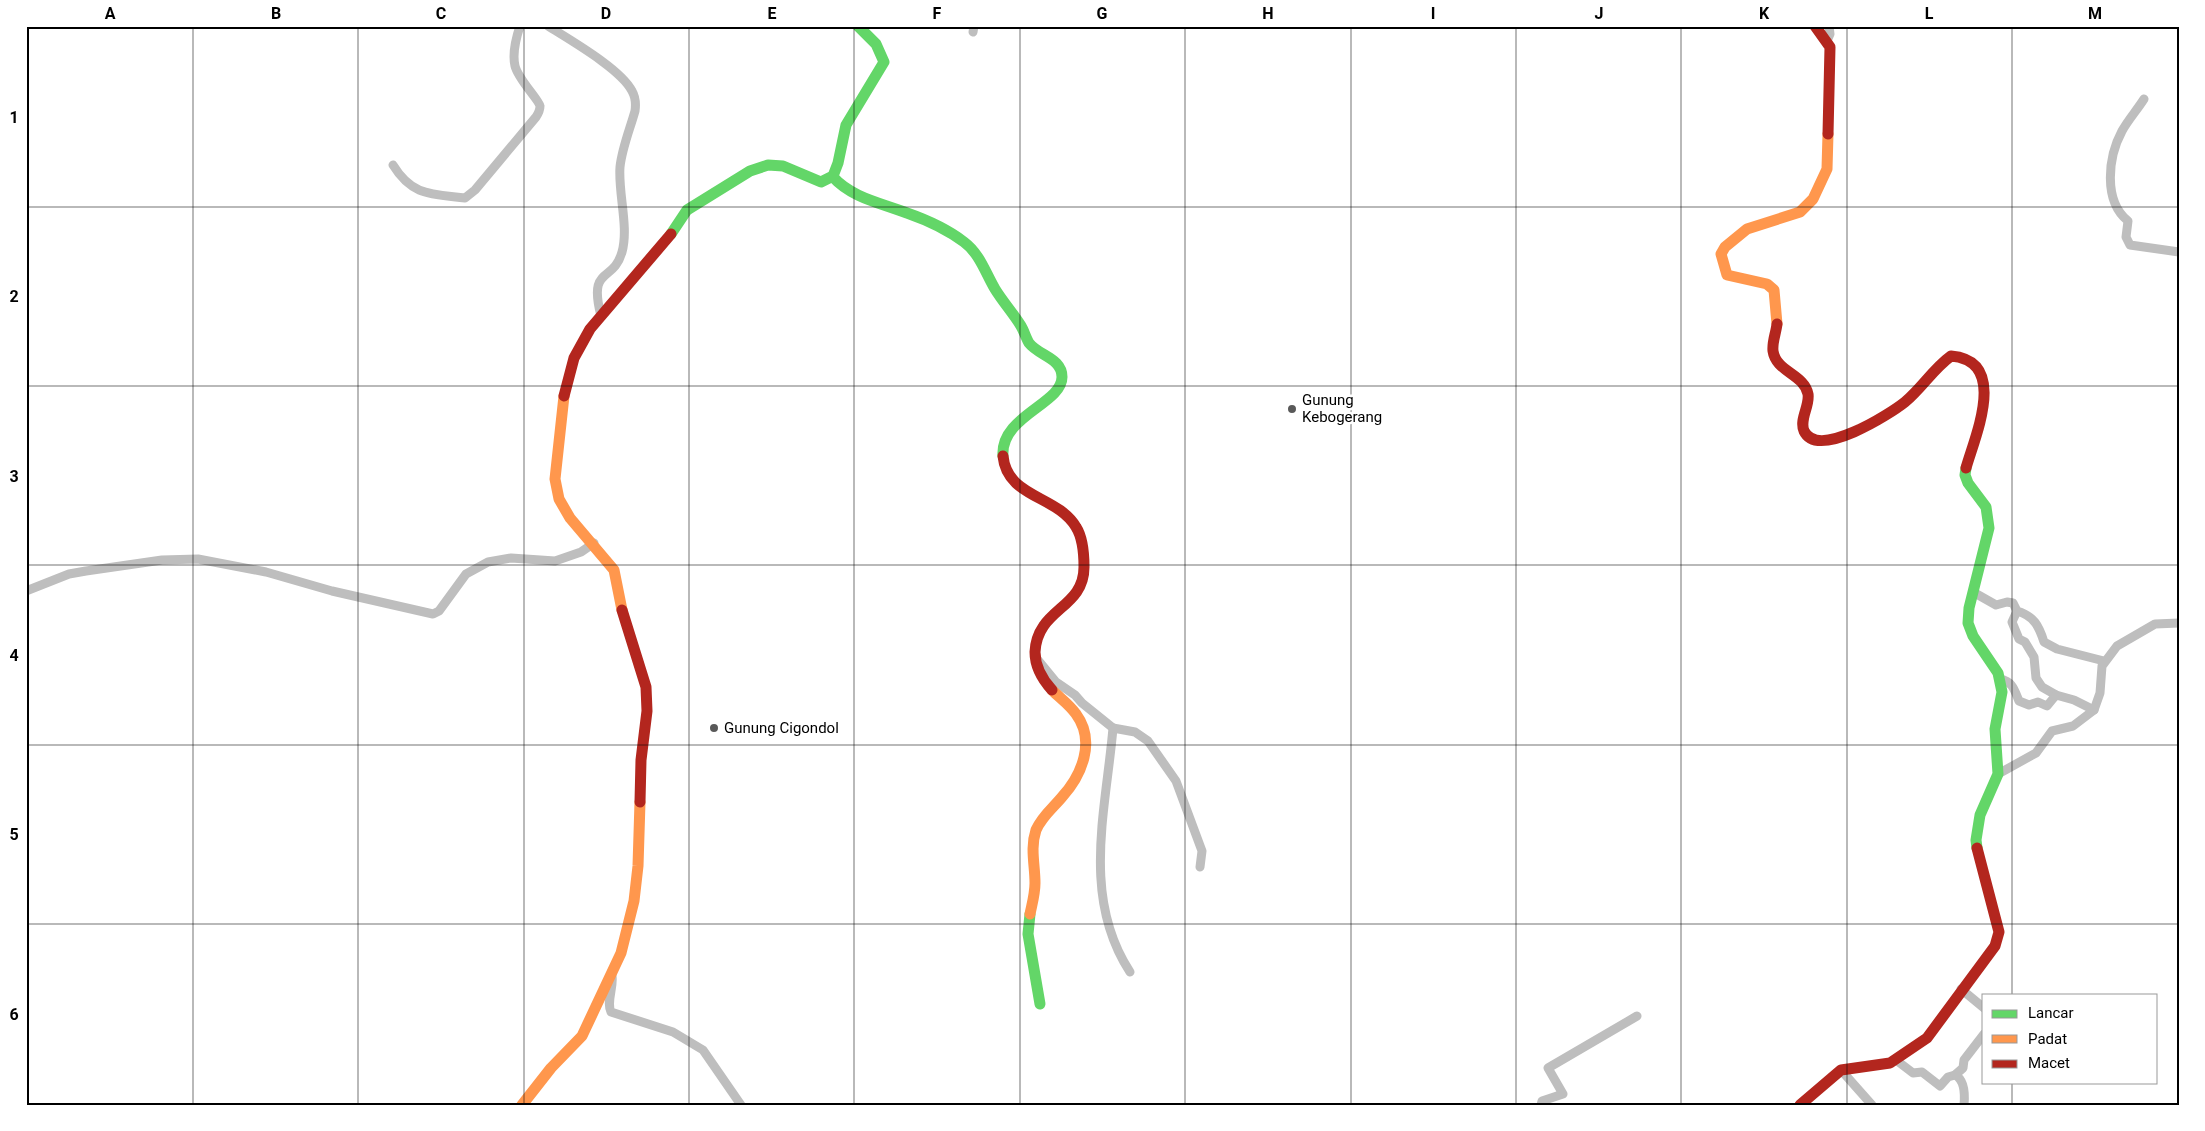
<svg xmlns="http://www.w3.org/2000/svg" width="2205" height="1131" font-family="Roboto,sans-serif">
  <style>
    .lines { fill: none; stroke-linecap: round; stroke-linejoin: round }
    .street { stroke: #bebebe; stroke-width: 9 }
    .fast { stroke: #63d668; stroke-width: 11 }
    .slow { stroke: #ff974d; stroke-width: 11 }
    .jam { stroke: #b3261e; stroke-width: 11 }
    .grid { fill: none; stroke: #000; stroke-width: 1; stroke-opacity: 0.55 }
    .poi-dot { fill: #595959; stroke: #fff; stroke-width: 2 }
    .labels { text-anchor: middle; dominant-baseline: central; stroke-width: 5; stroke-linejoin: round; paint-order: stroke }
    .poi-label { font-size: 15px; fill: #000; stroke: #fff; text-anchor: start }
    .neatline { fill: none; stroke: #000; stroke-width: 2 }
    .grid-label { font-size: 16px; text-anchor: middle; font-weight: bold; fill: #000 }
  </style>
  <rect width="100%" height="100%" fill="#fff"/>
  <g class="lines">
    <g class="street">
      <path d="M548,26c22,14 73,43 84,65 4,7 4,13 3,20 -5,18 -13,37 -15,56 -2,26 9,60 2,85 -9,32 -34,13 -21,64"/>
      <polyline points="973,32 974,26"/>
      <polyline points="1827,41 1830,34 1829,26"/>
      <path d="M2144,99c-7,11 -16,21 -22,32 -14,26 -19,70 6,90l-2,16 4,8 49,7"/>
      <path d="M393,165c19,31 38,29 72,33l10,-8 61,-73c2,-3 4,-7 4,-11 -1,-6 -22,-27 -25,-40 -3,-13 1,-28 5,-40"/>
      <polyline points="26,591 69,574 86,571 162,560 198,559 266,572 332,591 433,614 439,611 466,574 488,562 511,558 555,561 581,552 594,543"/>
      <path d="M1973,592l23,13 11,-3 6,1 4,8c17,5 22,15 27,31l13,7 47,12"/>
      <polyline points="2017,611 2012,622 2019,639 2025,642 2034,657 2036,678 2042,687 2056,695"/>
      <path d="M1038,660l18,22 19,13 7,8 31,25c-7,82 -32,169 17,244"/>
      <path d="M2000,679c13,3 14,10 19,22l10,4 9,-3 9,4 9,-11 18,5 20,10"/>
      <polyline points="1113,728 1135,732 1148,741 1176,781 1202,851 1200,867"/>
      <polyline points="1998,774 2036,753 2052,731 2073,726 2094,710 2100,693 2102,666 2117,646 2155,624 2179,623"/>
      <path d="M612,976c2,11 -6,26 -1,36l62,20 30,18 38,55"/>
      <polyline points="1961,989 1984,1008"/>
      <polyline points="1896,1060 1913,1073 1922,1072 1940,1086 1948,1077 1955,1075"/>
      <polyline points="1841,1070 1872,1105"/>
      <polyline points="1541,1105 1542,1101 1563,1094 1548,1068 1637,1016"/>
      <path d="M1964,1105c1,-11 1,-25 -9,-30l8,-7 1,-8 20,-26"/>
    </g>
    <g class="fast">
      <path d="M833,177c19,21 48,26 74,36 20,7 40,16 57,29 16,12 21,30 31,47 8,13 18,24 26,37 3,5 5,12 8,17 10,13 33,15 33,34 0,27 -62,39 -59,79"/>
      <polyline points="671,234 687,210 750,171 768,165 783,166 821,182 833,176 838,163 846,125 884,62 876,44 858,26"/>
      <polyline points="1966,468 1965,475 1968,483 1986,507 1989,528 1969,608 1968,623 1973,636 1998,673 2002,692 1995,729 1998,774 1980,815 1976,840 1977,848"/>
      <polyline points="1030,914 1028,934 1040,1004"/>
    </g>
    <g class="slow">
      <polyline points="1777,324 1774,290 1767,284 1727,275 1721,254 1725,247 1747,229 1800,212 1813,199 1827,169 1828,134"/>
      <polyline points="564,396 555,479 559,499 570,518 614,570 622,610"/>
      <path d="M1030,914c2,-10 5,-20 5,-31 0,-18 -5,-35 1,-53 6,-14 17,-22 26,-33 20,-22 34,-56 14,-83 -6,-9 -16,-16 -24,-24"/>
      <polyline points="522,1105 551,1068 582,1036 621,953 634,901 638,866 640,802"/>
    </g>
    <g class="jam">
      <polyline points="1815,26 1830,47 1828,134"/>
      <path d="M1777,324c-1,9 -5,18 -4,27 3,21 31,23 35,43 2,12 -9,25 -4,37 14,29 86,-17 101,-29 17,-14 28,-33 46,-46 58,5 24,80 15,112"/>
      <polyline points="564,396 574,358 590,329 671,234"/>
      <path d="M1003,456c4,42 54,39 73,71 7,11 8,27 8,40 0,42 -47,41 -49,85 0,15 7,27 17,38"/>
      <polyline points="622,610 646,687 647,711 641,760 640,802"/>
      <polyline points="1800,1105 1841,1070 1890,1063 1927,1038 1995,946 1999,932 1977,848"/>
    </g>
  </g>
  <path class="grid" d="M193,26v1079M358,26v1079M524,26v1079M689,26v1079M854,26v1079M1020,26v1079M1185,26v1079M1351,26v1079M1516,26v1079M1681,26v1079M1847,26v1079M2012,26v969M26,207h2153M26,386h2153M26,565h2153M26,745h2153M26,924h2153M2012,1082v23"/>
  <g class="poi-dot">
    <circle cx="1292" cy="409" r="5"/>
    <circle cx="714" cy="728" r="5"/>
  </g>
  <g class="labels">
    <g class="poi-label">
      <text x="1302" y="400">Gunung<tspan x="1302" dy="17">Kebogerang</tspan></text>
      <text x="724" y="728">Gunung Cigondol</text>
    </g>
  </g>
  <rect width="2205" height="1131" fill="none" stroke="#ffffff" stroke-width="55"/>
  <rect x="1982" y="994" width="175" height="90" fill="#ffffff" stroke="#999999"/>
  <rect x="1992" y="1010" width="25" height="8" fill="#63d668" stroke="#999999"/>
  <text x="2028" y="1018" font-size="15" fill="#000000">Lancar</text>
  <rect x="1992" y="1035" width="25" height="8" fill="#ff974d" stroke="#999999"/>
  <text x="2028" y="1044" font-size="15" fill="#000000">Padat</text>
  <rect x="1992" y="1060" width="25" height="8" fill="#b3261e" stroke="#999999"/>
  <text x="2028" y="1068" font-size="15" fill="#000000">Macet</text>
  <rect x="28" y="28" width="2150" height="1076" class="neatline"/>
  <g class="grid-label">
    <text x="110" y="19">A</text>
    <text x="276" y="19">B</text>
    <text x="441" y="19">C</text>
    <text x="606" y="19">D</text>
    <text x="772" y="19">E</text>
    <text x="937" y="19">F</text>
    <text x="1102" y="19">G</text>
    <text x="1268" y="19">H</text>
    <text x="1433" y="19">I</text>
    <text x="1599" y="19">J</text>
    <text x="1764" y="19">K</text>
    <text x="1929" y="19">L</text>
    <text x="2095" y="19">M</text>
    <text x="14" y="123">1</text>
    <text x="14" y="302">2</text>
    <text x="14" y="482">3</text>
    <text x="14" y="661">4</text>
    <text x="14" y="840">5</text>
    <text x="14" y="1020">6</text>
  </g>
</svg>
